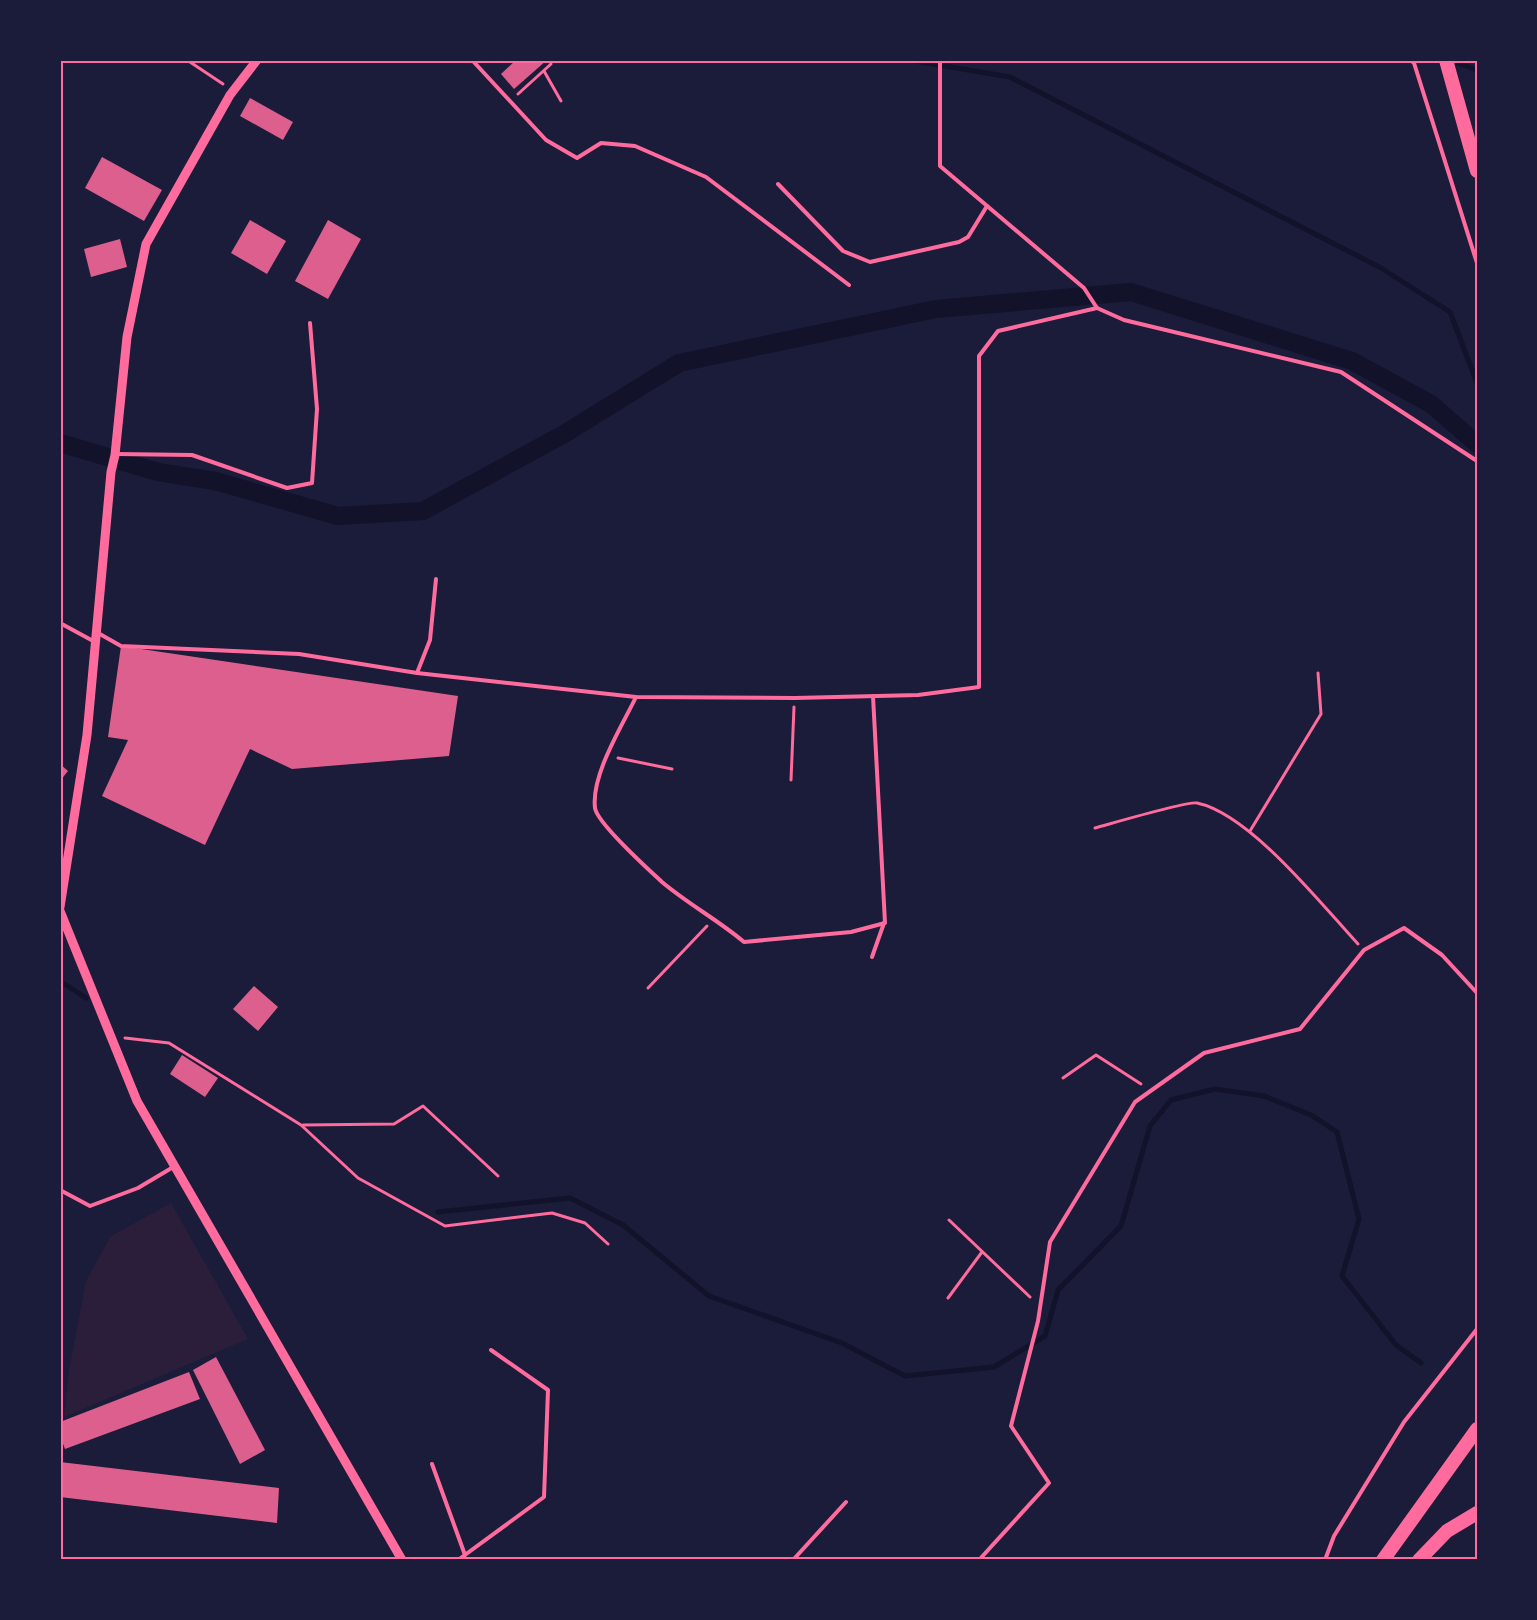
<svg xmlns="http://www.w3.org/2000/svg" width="1537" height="1620" font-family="Ubuntu,sans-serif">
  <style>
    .green { fill: #2a1e3b }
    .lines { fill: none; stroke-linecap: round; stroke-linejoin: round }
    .stream { stroke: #12122b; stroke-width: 5 }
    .canal { stroke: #12122b; stroke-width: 18 }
    .building { fill: #dd5f8e }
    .path { stroke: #ff6b9d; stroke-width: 3 }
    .service { stroke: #ff6b9d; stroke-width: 4 }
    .tertiary { stroke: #ff6b9d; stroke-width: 9 }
    .motorway { stroke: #ff6b9d; stroke-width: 14 }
    .neatline { fill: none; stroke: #ff6b9d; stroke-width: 2 }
  </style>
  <rect width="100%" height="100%" fill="#1b1b3a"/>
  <polygon class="green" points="171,1203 248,1339 64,1417 69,1370 86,1281 111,1236"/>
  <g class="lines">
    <g class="stream">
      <polyline points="909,60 1010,77 1381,268 1450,312 1477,383"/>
      <polyline points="1450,60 1477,70"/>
      <polyline points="60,981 86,998"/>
      <polyline points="438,1212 570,1198 623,1225 709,1296 842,1343 905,1376 994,1367 1045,1336 1058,1290 1121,1226 1150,1126 1171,1100 1215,1089 1264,1096 1311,1115 1337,1132 1359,1219 1342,1276 1396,1345 1421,1363"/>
    </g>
    <polyline class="canal" points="60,443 158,472 215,481 338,516 423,511 564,434 679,363 936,309 1131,292 1352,361 1431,404 1477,444"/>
  </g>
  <g class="building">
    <polygon points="516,60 547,60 514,89 501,74"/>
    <polygon points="250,98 293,122 283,140 240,116"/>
    <polygon points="102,157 162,190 144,221 85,188"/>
    <polygon points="250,220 286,241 267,274 231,253"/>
    <polygon points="328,220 361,239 328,299 295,281"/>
    <polygon points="120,239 127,267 91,277 84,249"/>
    <polygon points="121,646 458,696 449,756 292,769 250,749 205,845 102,796 128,740 108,737"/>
    <polygon points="60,764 68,771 60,781"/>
    <polygon points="254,986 278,1007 258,1031 233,1009"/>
    <polygon points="182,1055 218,1078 205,1097 170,1074"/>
    <polygon points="216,1357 265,1450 240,1464 193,1370"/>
    <polygon points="189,1372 200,1399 65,1449 60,1436 60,1422"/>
    <polygon points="60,1462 279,1488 277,1523 60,1497"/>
  </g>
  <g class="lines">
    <g class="path">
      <polyline points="187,60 223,84"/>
      <polyline points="544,71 561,101"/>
      <polyline points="518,94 551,64 550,60"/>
      <polyline points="618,758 672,769"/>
      <polyline points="791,780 794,707"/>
      <path d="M1095,828c15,-4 92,-27 102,-25 53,11 124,101 161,141"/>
      <polyline points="1250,831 1321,714 1318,673"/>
      <polyline points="648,988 707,926"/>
      <polyline points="125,1038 169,1043 301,1125 358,1178 445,1226 552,1213 585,1223 608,1244"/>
      <polyline points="1063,1078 1096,1055 1141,1084"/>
      <polyline points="303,1125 394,1124 423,1106 498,1176"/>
      <polyline points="949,1220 1030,1297"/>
      <polyline points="948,1298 982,1252"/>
    </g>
    <g class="service">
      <polyline points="472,60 546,140 577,158 601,143 635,146 706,177 849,285"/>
      <polyline points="940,60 940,166 1084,288 1097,308 1124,320 1341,372 1477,461"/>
      <polyline points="1410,60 1414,63 1477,263"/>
      <polyline points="778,184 843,251 870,262 959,242 968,237 987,206"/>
      <polyline points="116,454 192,455 287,488 312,483 317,409 310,323"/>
      <polyline points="60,623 95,642"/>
      <polyline points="98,633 121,646 299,654 417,673 636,697 795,698 918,695 979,687 979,356 998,331 1097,308"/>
      <polyline points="417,673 430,640 436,579"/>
      <path d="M636,697c-14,29 -45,78 -41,111 2,15 54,62 67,74 26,22 56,38 82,60l107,-10 34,-9 -12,-227"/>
      <polyline points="872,957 884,923"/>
      <polyline points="60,1190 90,1206 138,1188 175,1166"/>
      <polyline points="432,1464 465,1555"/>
      <polyline points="458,1560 544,1497 548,1390 491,1350"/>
      <polyline points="793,1560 846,1502"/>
      <polyline points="979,1560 1049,1483 1011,1426 1038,1321 1050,1242 1135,1102 1204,1053 1300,1029 1364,950 1404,928 1442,955 1477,993"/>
      <polyline points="1325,1560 1334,1536 1404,1422 1477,1329"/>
    </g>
    <g class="tertiary">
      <polyline points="60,907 87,735 111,472 115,455 127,337 146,244 230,95 257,60"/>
      <polyline points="60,911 137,1101 402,1560"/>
    </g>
    <g class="motorway">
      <polyline points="1446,60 1477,171"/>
      <polyline points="1383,1560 1477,1429"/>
      <polyline points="1419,1560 1447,1531 1477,1513"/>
    </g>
  </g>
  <rect width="1537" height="1620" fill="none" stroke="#1b1b3a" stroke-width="123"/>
  <rect x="62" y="62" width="1414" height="1496" class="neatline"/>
</svg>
